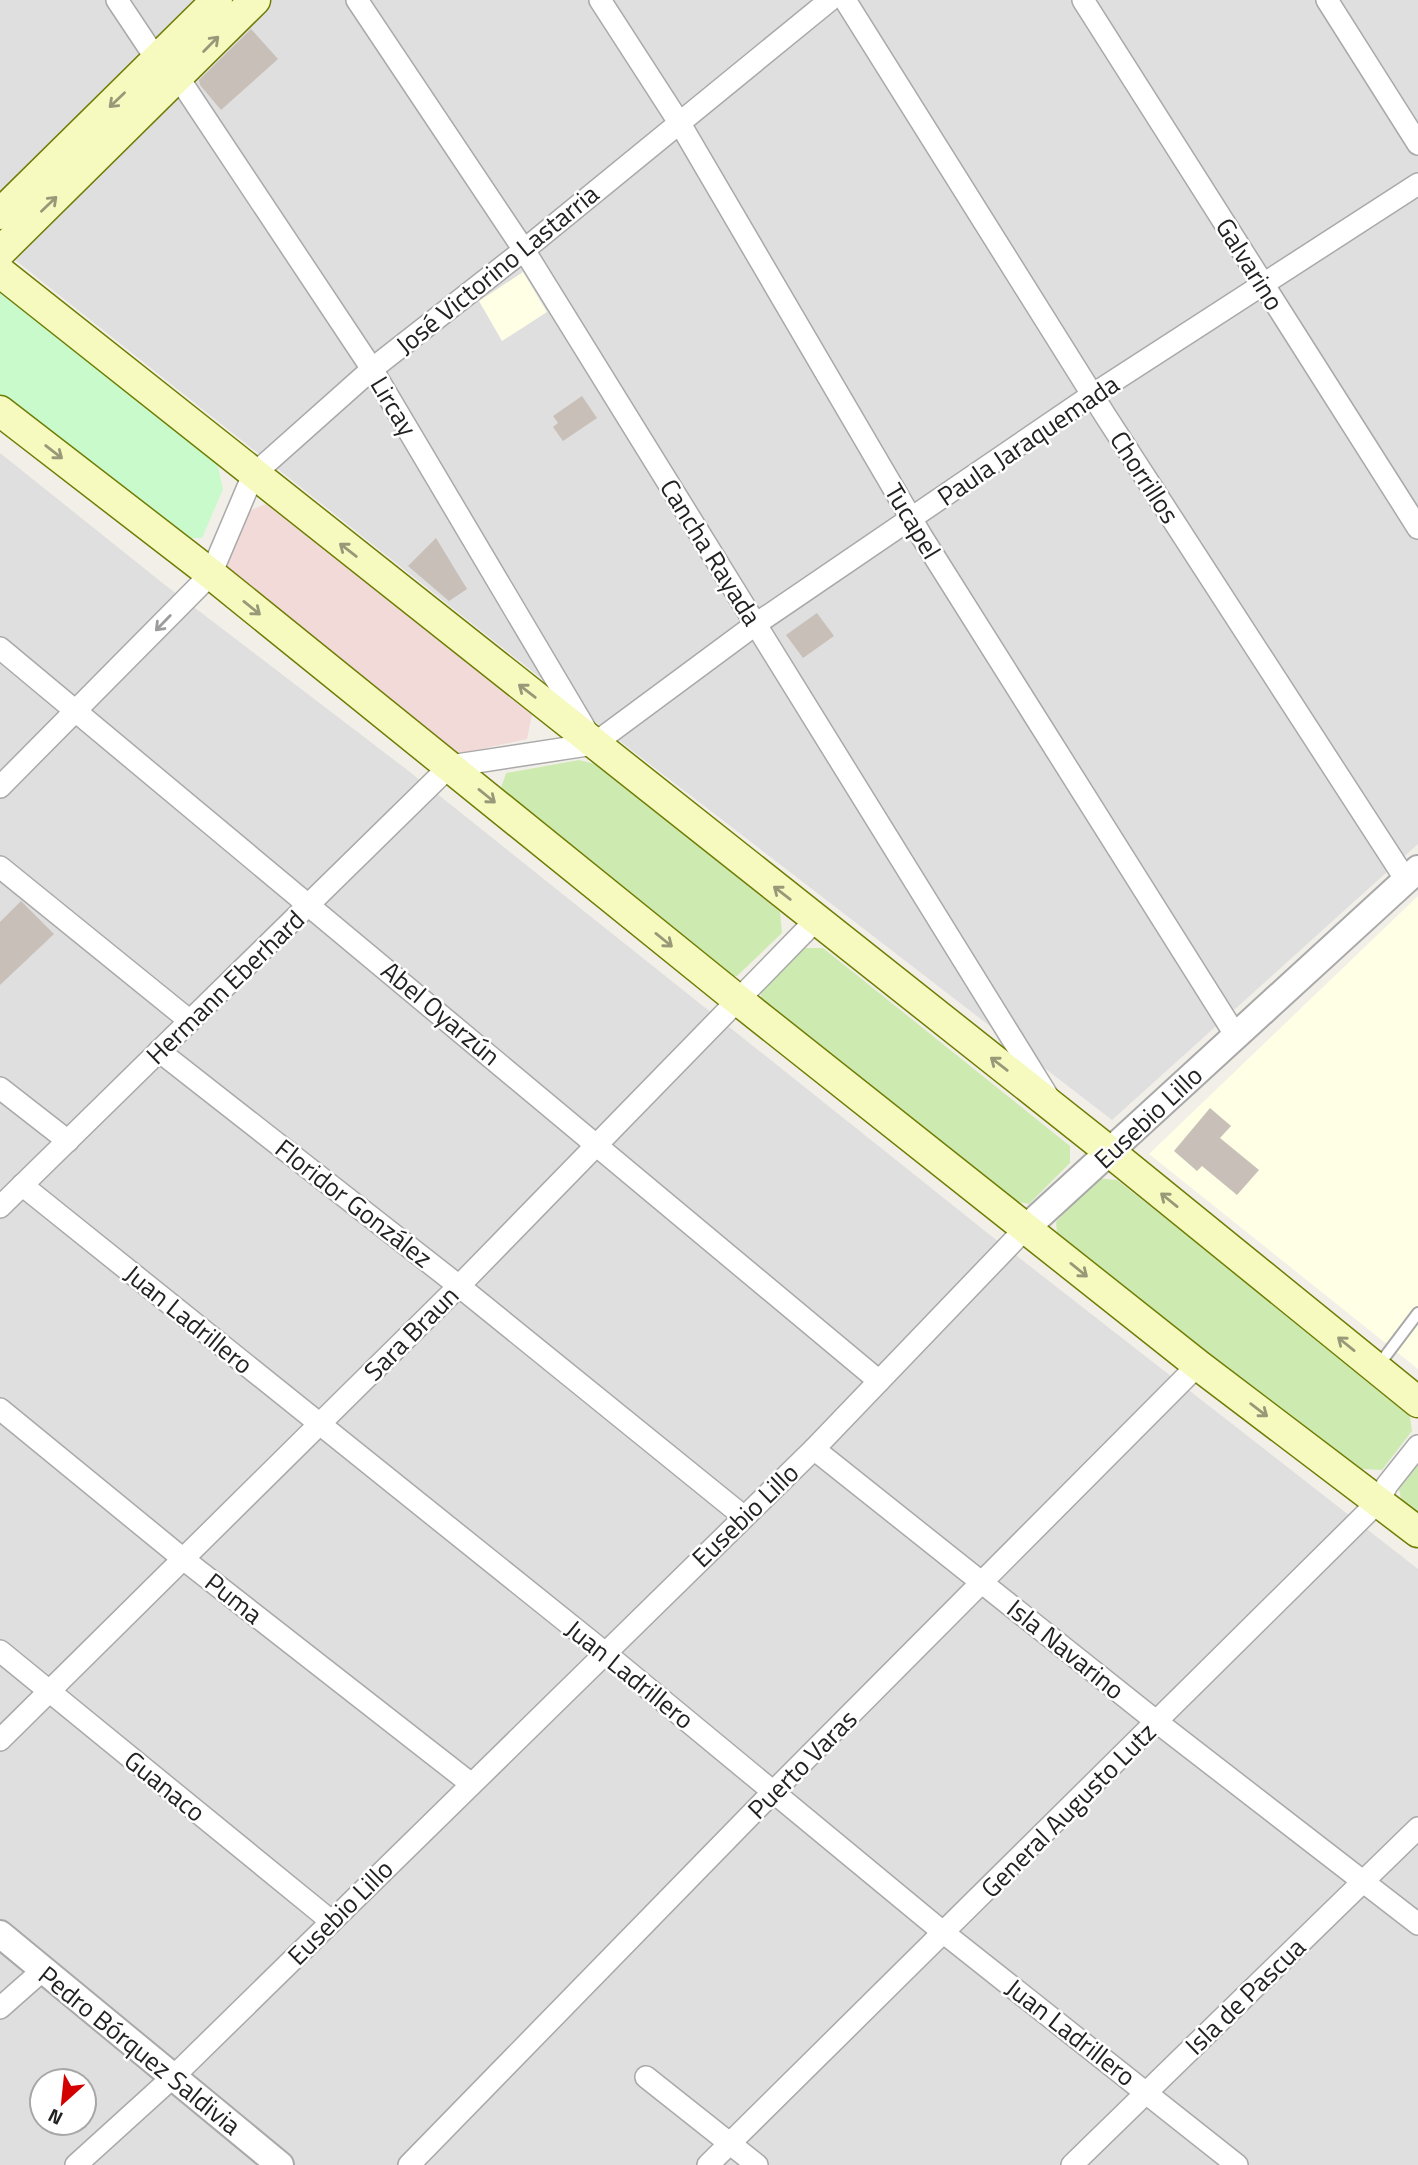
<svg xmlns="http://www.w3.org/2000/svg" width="1418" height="2165" font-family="'Titillium Web',sans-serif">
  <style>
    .residential { fill: #e0dfdf; fill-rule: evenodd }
    .commercial { fill: #f2dad9 }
    .education { fill: #ffffe5 }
    .grass { fill: #cdebb0 }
    .park { fill: #c8facc }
    .building { fill: #c7bfb8 }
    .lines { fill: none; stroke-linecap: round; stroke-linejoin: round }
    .service-casing { stroke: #a9a9a9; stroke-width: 14 }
    .minor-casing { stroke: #a9a9a9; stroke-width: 24 }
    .tertiary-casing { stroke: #a9a9a9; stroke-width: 30 }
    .secondary-casing { stroke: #707d05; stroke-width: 33 }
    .service { stroke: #fff; stroke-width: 10 }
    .minor { stroke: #fff; stroke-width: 21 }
    .tertiary { stroke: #fff; stroke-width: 26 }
    .secondary { stroke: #f7fabf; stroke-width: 30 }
    .oneway { stroke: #979978 }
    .oneway2 { stroke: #9c9c9c }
    .labels { text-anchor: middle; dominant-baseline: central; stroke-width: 5; stroke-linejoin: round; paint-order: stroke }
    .street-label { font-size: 26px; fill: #222; stroke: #fff }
  </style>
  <rect width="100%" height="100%" fill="#f2efe9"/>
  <g class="residential">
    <polygon points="0,0 1418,0 1418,844 1112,1120 621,742 0,248"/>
    <path d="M0,453l165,132 241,184 584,466 428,334v596h-1418zM42,2081h42v42h-42z"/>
  </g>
  <polygon class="commercial" points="266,504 532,715 527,739 458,754 432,744 236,584 225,562 248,511"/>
  <g class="education">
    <polygon points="523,272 547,312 502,341 479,301"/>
    <polygon points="1418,896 1418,1369 1149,1154"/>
  </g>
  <g class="grass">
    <polygon points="579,760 599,765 780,912 782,933 737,976 719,975 499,794 506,773"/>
    <polygon points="802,948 823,948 1070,1146 1070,1163 1029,1204 1008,1200 760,1003 762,987"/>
    <polygon points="1096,1178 1117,1180 1409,1410 1412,1431 1382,1470 1362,1469 1058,1243 1056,1222"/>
    <polygon points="1418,1465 1418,1520 1403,1508 1399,1489"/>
  </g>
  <polygon class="park" points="0,293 217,462 223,489 202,538 181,538 0,399"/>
  <g class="building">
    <polygon points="251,29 278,59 221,110 200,85 199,80"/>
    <polygon points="582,396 597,418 563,441 553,427 558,423 553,416"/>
    <polygon points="436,538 467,589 449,601 408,566"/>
    <polygon points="817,613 834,636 803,658 786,635"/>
    <polygon points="21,901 54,934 0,985 0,922"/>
    <polygon points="1210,1108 1231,1126 1220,1138 1259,1170 1237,1195 1202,1166 1197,1171 1174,1151"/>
  </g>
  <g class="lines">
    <defs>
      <polyline id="service" points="1378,1366 1418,1313"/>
      <g id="minor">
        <polyline points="117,0 157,60"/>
        <polyline points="357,0 524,250 1047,1095"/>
        <polyline points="600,0 682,127 922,537 1236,1036"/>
        <polyline points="845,0 1105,415 1406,880"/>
        <polyline points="1083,0 1418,528"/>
        <polyline points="1327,0 1418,144"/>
        <polyline points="178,77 372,369 586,730"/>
        <polyline points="0,648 879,1381"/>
        <polyline points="0,787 211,574 253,475 372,369 524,250 830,0"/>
        <polyline points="0,867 190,1021"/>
        <polyline points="159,1051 459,1286 743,1516"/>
        <polyline points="0,1088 68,1141"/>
        <polyline points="22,1185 604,1652 944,1933 1237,2165"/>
        <polyline points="0,1207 450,766 594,744 756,624 1092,395 1418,184"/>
        <polyline points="0,1409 182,1558 470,1783"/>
        <polyline points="814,1449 1157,1722 1418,1924"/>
        <polyline points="0,1651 331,1921"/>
        <polyline points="0,1740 459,1286 816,920"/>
        <polyline points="0,2008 43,1970"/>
        <polyline points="646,2077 757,2165"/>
        <polyline points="76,2165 173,2077 814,1449 1026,1228"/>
        <polyline points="409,2165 774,1791 1198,1365"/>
        <polyline points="708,2165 1379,1501 1387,1485 1418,1446"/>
        <polyline points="1072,2165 1418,1828"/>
      </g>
      <g id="tertiary">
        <polyline points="1026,1228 1418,869"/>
        <polyline points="0,1934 280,2165"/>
      </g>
      <g id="secondary">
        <polyline points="0,214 217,0"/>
        <polyline points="0,252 255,0"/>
        <polyline points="0,272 1110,1152 1418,1402"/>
        <polyline points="0,411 211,574 738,1000 1198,1365 1418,1532"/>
      </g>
    </defs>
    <use href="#service" class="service-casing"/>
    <use href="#minor" class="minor-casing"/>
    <use href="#tertiary" class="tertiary-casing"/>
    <use href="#secondary" class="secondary-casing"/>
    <use href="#service" class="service"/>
    <use href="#minor" class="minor"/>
    <use href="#tertiary" class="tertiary"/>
    <use href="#secondary" class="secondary"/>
  </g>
  <defs><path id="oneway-shaft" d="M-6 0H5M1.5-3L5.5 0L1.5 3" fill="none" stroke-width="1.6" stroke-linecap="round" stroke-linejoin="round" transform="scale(1.75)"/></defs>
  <g class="oneway">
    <use href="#oneway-shaft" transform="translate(211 44) rotate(-45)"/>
    <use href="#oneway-shaft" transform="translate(117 100) rotate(136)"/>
    <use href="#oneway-shaft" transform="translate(49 204) rotate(-44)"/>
    <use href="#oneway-shaft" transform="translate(54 452) rotate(38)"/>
    <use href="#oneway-shaft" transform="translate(348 550) rotate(-142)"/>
    <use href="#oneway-shaft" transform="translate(252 608) rotate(39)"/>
    <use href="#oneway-shaft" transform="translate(527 691) rotate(-142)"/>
    <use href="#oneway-shaft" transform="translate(487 796) rotate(39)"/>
    <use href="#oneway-shaft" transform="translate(782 893) rotate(-142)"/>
    <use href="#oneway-shaft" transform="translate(664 940) rotate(39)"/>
    <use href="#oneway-shaft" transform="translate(999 1064) rotate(-142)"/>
    <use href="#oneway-shaft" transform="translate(1169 1200) rotate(-141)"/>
    <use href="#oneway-shaft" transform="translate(1079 1270) rotate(39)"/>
    <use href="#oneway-shaft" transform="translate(1346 1344) rotate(-141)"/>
    <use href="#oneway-shaft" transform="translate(1259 1410) rotate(37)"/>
  </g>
  <use class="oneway2" href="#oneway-shaft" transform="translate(163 623) rotate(134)"/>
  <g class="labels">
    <g class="street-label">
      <text transform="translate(1250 264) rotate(58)">Galvarino</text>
      <text transform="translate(497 269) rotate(-39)">José Victorino Lastarria</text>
      <text transform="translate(394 406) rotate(59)">Lircay</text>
      <text transform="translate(1028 440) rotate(-34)">Paula Jaraquemada</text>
      <text transform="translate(1145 477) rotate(57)">Chorrillos</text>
      <text transform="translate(913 521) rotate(59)">Tucapel</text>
      <text transform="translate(711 552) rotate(58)">Cancha Rayada</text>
      <text transform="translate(225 987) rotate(-44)">Hermann Eberhard</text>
      <text transform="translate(441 1013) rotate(40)">Abel Oyarzún</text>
      <text transform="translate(1148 1117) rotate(-43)">Eusebio Lillo</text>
      <text transform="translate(354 1203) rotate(38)">Floridor González</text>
      <text transform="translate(189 1319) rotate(39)">Juan Ladrillero</text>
      <text transform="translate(411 1333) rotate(-45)">Sara Braun</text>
      <text transform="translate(745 1515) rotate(-44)">Eusebio Lillo</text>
      <text transform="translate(234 1598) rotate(38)">Puma</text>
      <text transform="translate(1066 1649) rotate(39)">Isla Navarino</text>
      <text transform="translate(630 1674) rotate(39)">Juan Ladrillero</text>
      <text transform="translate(802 1764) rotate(-45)">Puerto Varas</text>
      <text transform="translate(165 1786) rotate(39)">Guanaco</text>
      <text transform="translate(1068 1810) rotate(-45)">General Augusto Lutz</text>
      <text transform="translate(340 1912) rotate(-45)">Eusebio Lillo</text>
      <text transform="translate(1245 1996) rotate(-44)">Isla de Pascua</text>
      <text transform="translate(1071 2032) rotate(38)">Juan Ladrillero</text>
      <text transform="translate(140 2050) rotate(39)">Pedro Bórquez Saldivia</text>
    </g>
  </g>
  <g transform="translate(63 2102) rotate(207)"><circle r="33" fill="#ffffff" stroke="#a7a7a7" stroke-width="2"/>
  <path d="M0-5L12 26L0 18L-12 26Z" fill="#d40000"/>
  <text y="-10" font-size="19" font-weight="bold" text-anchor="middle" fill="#222222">N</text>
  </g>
</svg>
